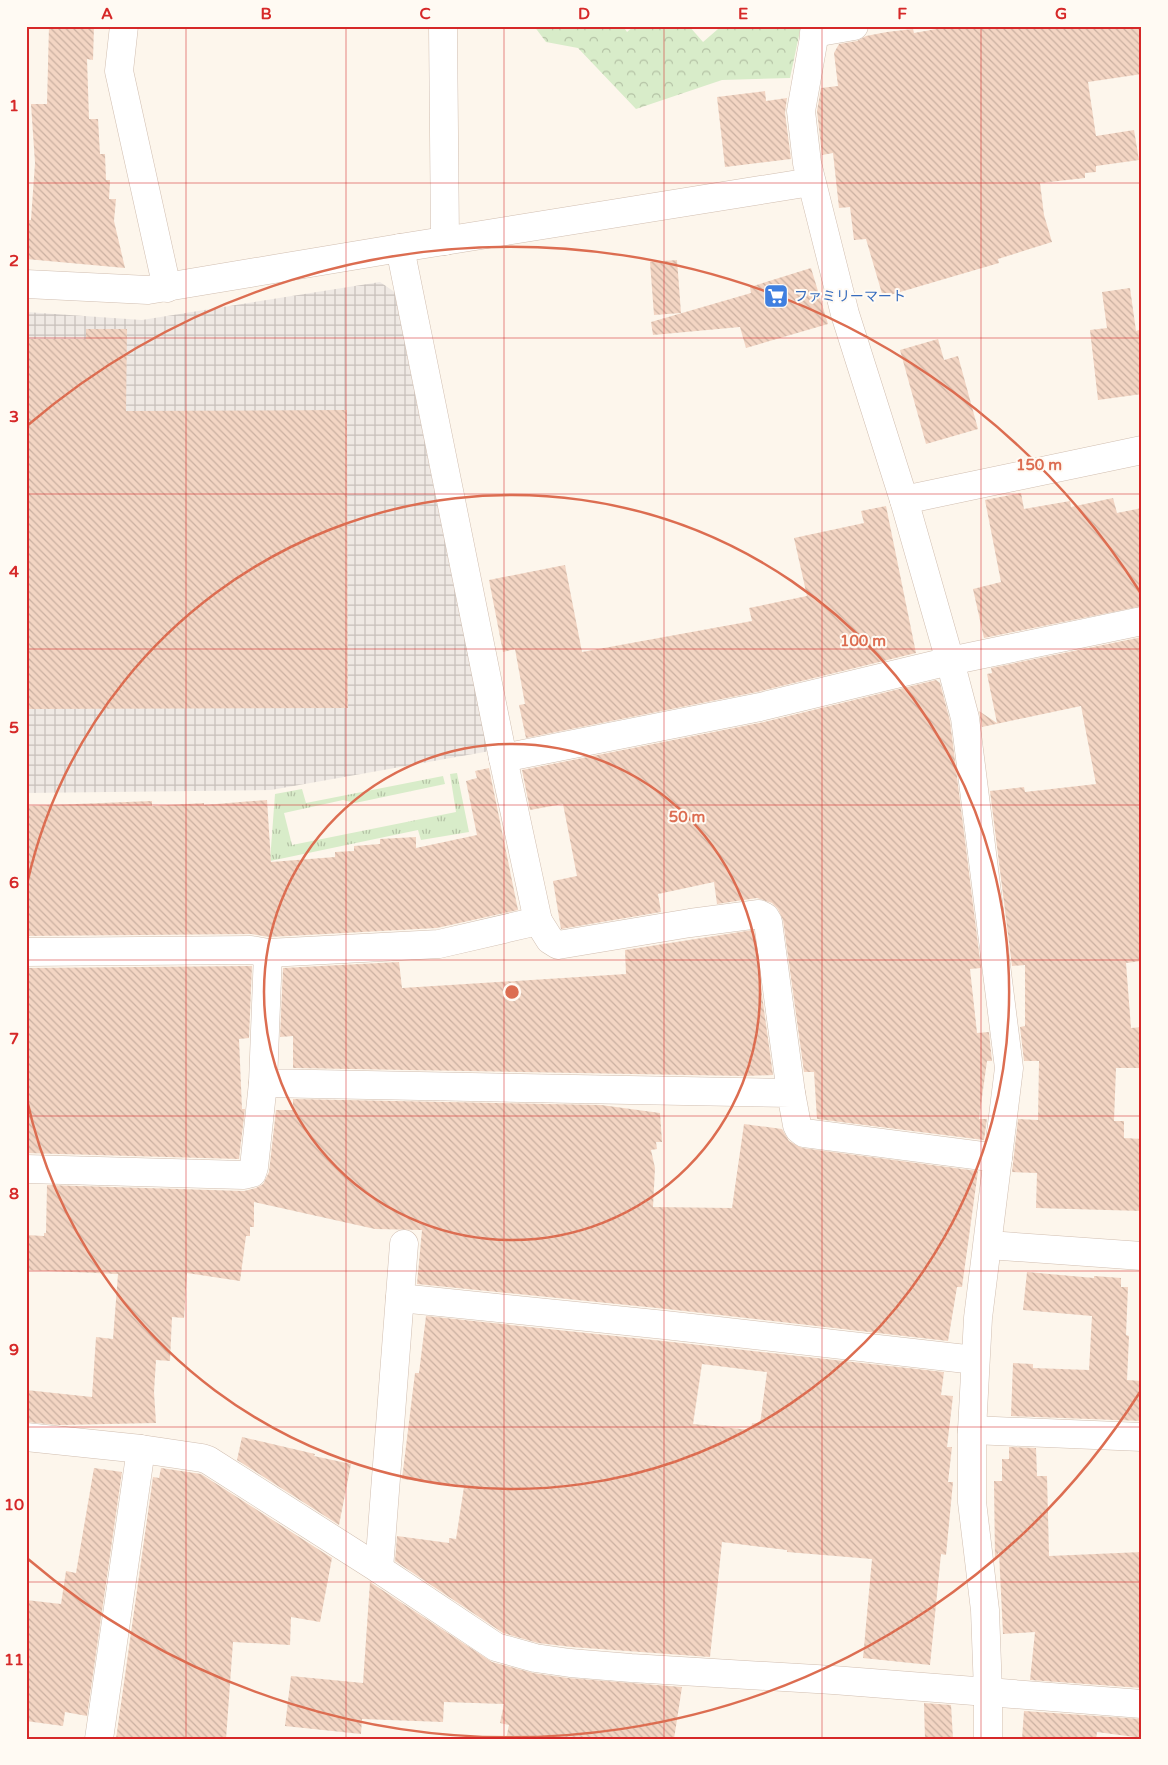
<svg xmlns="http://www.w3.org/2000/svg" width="1168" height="1765" font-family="'Varela Round','Noto Sans JP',sans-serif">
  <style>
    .industrial { fill: url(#industrial-grid) }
    .grass { fill: url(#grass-tufts) }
    .forest { fill: url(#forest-crowns) }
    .building { fill: url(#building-back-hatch); fill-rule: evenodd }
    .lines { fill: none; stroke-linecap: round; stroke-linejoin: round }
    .minor-casing { stroke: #d1beb0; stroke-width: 29 }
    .tertiary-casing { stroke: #d1beb0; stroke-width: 29 }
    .minor { stroke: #fff; stroke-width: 28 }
    .tertiary { stroke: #fff; stroke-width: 28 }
    .grid { fill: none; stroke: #d62828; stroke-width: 1; stroke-opacity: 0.55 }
    .ring { fill: none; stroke: #dc6d51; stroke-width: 2.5 }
    .labels { text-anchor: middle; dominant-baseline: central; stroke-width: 4; stroke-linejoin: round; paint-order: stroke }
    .shop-label { font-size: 14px; fill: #366cbe; stroke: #fffaf3; text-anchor: start }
    .centre { fill: #dc6d51; stroke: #fffaf3; stroke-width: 2.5 }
    .ring-label { font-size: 15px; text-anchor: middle; font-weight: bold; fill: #dc6d51; stroke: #fffaf3; stroke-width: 4; stroke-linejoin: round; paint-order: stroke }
    .neatline { fill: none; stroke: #d62828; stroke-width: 2 }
    .grid-label { font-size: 16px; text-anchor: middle; font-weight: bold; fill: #d62828 }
  </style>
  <defs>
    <pattern id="industrial-grid" width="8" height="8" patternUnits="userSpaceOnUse" patternTransform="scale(1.25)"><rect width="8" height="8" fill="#efe9e4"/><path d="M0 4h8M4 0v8" fill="none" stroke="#c7c0bb"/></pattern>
    <pattern id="grass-tufts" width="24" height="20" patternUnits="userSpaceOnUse" patternTransform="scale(1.25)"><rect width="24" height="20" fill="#d8ecc9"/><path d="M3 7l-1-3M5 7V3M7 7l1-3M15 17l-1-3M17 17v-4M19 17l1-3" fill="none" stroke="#b4c2a5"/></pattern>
    <pattern id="forest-crowns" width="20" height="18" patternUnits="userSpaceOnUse" patternTransform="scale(1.25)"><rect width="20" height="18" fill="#d8ecc9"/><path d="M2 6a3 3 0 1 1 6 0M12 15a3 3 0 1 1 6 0" fill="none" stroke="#b4c2a5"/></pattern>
    <pattern id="building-back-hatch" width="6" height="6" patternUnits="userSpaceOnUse" patternTransform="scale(1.25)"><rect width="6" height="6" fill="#f3d5c3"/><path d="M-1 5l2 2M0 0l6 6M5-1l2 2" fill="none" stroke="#cab0a1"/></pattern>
  </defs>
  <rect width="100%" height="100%" fill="#fdf6ec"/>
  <polygon class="industrial" points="380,282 396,293 490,751 271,790 26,793 26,312 142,320"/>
  <polygon class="grass" points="457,773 469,832 421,840 418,830 270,861 275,794 302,789 306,803 443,776 445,784 355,803 343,800 284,813 292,845 456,812 450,774"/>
  <polygon class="forest" points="534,26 623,26 627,32 634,26 689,26 703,42 718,29 716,26 801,26 790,78 722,80 636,109 578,48 546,42"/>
  <g class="building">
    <polygon points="49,26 94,26 93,60 87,59 89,119 98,119 100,154 105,154 106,180 110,180 109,199 116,199 114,221 125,268 26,259 26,220 31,220 35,163 31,104 47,104"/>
    <polygon points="954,26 1142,26 1142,74 1088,82 1096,136 1134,130 1139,160 1096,166 1096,172 1085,173 1085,178 1040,183 1044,215 1052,242 998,259 999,263 883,297 866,239 854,240 850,207 839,208 833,153 822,155 817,111 821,88 838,86 834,53 839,44 857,41 866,36 887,32 913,29 914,33"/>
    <polygon points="765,91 766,101 787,98 785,113 791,159 725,167 717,97"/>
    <polygon points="677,260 681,313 654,315 650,262"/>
    <polygon points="811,268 828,324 746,348 740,327 653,335 651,322 751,293 750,287"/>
    <polygon points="1130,288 1136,331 1139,330 1142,351 1142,394 1098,400 1090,330 1107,328 1102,292"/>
    <polygon points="86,329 127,329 126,411 347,410 348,708 26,709 26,339 86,339"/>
    <polygon points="938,339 944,360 958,356 978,429 926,444 900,350"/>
    <polygon points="1021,493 1024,509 1070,501 1071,507 1113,498 1117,513 1142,508 1142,606 984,638 973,589 1001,582 985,500"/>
    <polygon points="886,506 916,653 757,692 526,738 519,705 525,704 515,649 503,652 489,580 565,565 582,652 752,621 749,608 807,596 794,538 864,523 861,511"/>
    <polygon points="1142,637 1142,961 1126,963 1131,1028 1142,1027 1142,1068 1116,1068 1114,1121 1124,1121 1124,1138 1142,1139 1142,1211 1036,1208 1037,1173 1012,1172 1018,1119 1038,1120 1039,1061 1024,1061 1020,1027 1025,1026 1025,965 1012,966 990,791 1024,787 1025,792 1096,784 1081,706 982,727 979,711 997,723 987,674 992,673 991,668"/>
    <polygon points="936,680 940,683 950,721 981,968 970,969 977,1033 989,1032 992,1061 987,1061 979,1119 987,1119 984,1140 817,1119 814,1072 804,1072 783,920 778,909 772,903 757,898 717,904 714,882 658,894 661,912 561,929 553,881 577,876 563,804 530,810 522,770 764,722"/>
    <polygon points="489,768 518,910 437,928 269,937 251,934 26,936 26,806 152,801 152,806 204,803 204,805 267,800 271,862 335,857 335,852 354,851 354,846 380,844 380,839 416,837 416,848 477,835 466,781 477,778 475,771"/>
    <polygon points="753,930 773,1075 745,1076 293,1068 293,1036 280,1037 283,968 399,962 402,988 626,974 625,950"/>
    <polygon points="252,966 249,1038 239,1039 242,1109 245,1109 239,1159 26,1153 26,1055 28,1055 26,968"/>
    <polygon points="293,1099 601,1105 660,1113 662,1142 656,1142 657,1149 651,1150 655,1168 653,1207 732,1208 744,1124 782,1129 789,1141 802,1148 978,1171 962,1287 957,1287 948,1341 667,1309 417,1284 422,1230 375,1229 254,1202 254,1227 250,1227 250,1236 246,1236 240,1281 187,1273 184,1318 172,1317 170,1361 156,1360 154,1392 156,1423 59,1425 26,1422 26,1390 92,1397 96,1337 113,1339 118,1274 26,1270 26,1235 44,1236 44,1233 46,1233 47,1185 244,1191 256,1188 263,1184 269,1172 276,1110 293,1110"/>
    <polygon points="1027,1272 1094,1278 1094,1276 1121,1278 1121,1287 1128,1287 1126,1335 1129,1336 1127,1380 1142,1381 1142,1421 1011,1416 1013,1363 1033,1364 1033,1368 1089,1370 1092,1316 1023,1310"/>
    <path d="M426,1316l237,25 281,31 -3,23 12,1 -6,51h5l-4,35h5l-7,73 -5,-1 -11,111 -67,-7 9,-99 -85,-7v-2l-65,-8 -12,115 -138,-10 -34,-4 -35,-10 -108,-72 2,-25 52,7v-5l7,1 8,-52 -62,-8 13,-106h4zM702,1364l65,8 -7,52 -8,-1 -1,7 -58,-6z"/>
    <polygon points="242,1437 315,1454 314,1456 351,1464 339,1525 237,1460"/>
    <polygon points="1009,1447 1036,1448 1037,1476 1047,1476 1049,1556 1142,1552 1142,1688 1030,1680 1035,1632 1003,1634 999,1552 995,1560 994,1481 1002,1481 1002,1459 1009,1459"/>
    <polygon points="94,1468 122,1472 87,1716 65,1712 63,1726 26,1721 26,1600 61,1604 66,1571 76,1573"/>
    <polygon points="161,1468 201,1474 332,1558 320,1622 291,1617 290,1645 233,1642 226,1739 116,1739 153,1477 159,1478"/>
    <polygon points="370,1582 492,1662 533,1673 568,1678 682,1687 674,1739 506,1739 509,1725 500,1723 504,1704 444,1702 443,1722 362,1719 361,1734 285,1726 291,1676 363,1683"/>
    <polygon points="924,1703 951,1705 953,1739 925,1739"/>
    <polygon points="1024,1711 1142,1719 1142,1738 1097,1732 1096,1739 1022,1739"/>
  </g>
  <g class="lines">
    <defs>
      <g id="minor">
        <polyline points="124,26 119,71 167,288"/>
        <polyline points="443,26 445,241"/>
        <polyline points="816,26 801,111 807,163 845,314 904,500 950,661 965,718 1009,1068 978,1318 972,1430 972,1502 985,1610 988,1692 988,1739"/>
        <polyline points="814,33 854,26"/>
        <polyline points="904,500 1142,450"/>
        <polyline points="503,758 760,707 950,661 1142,621"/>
        <polyline points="538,921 550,940 558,945 690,923 759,914 765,917 768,922 791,1093"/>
        <polyline points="26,952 251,950 268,953 439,944 538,921 503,758 400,248"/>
        <polyline points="268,953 263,1083 791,1093 797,1125 799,1129 804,1133 998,1158"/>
        <polyline points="26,1169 244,1175 252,1173 254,1167 263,1083"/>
        <polyline points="988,1245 1142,1256"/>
        <polyline points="400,1298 665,1325 975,1360"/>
        <polyline points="972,1430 1142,1437"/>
        <polyline points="26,1437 141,1449 202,1458 208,1460 379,1569 496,1647 535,1658 570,1663 631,1668 833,1680 1142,1704"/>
        <polyline points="379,1569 404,1244"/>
        <polyline points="99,1739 141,1449"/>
      </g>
      <polyline id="tertiary" points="26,284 148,290 400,248 811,182"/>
    </defs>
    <use href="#minor" class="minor-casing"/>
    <use href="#tertiary" class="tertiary-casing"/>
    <use href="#minor" class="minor"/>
    <use href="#tertiary" class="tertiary"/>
  </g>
  <path class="grid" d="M186,26v1713M346,26v1713M504,26v1713M664,26v1713M822,26v1713M981,26v1713M26,183h1116M26,338h1116M26,494h1116M26,649h1116M26,805h1116M26,960h1116M26,1116h1116M26,1271h1116M26,1427h1116M26,1582h1116"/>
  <g class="ring">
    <circle cx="512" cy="992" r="248"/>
    <path d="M27 884A497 497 0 1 1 27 1100"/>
    <path d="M1140 1392A745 745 0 0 1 28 1559M28 425A745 745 0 0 1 1140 592"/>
  </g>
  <defs>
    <symbol id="supermarket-square" viewBox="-11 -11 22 22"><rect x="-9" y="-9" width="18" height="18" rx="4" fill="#3f7fe0" stroke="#fffaf3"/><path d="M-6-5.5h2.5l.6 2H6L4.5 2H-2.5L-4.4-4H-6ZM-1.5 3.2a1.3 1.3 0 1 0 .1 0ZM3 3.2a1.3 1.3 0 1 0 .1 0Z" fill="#fff"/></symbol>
  </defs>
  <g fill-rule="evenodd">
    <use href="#supermarket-square" x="762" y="282" width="28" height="28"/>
  </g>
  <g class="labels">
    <g class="shop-label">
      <text x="794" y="296">ファミリーマート</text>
    </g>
  </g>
  <circle cx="512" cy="992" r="8" class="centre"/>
  <g class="ring-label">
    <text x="1039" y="470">150 m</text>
    <text x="863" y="646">100 m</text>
    <text x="687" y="822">50 m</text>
  </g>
  <rect width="1168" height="1765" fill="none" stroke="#fffaf3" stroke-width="55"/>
  <rect x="28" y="28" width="1112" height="1710" class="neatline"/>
  <g class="grid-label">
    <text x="107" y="19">A</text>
    <text x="266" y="19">B</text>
    <text x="425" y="19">C</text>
    <text x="584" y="19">D</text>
    <text x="743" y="19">E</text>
    <text x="902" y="19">F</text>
    <text x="1061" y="19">G</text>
    <text x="14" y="111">1</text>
    <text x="14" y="266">2</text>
    <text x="14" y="422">3</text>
    <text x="14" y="577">4</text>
    <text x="14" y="733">5</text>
    <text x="14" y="888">6</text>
    <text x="14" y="1044">7</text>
    <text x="14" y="1199">8</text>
    <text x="14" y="1355">9</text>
    <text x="14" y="1510">10</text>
    <text x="14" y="1665">11</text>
  </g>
</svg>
